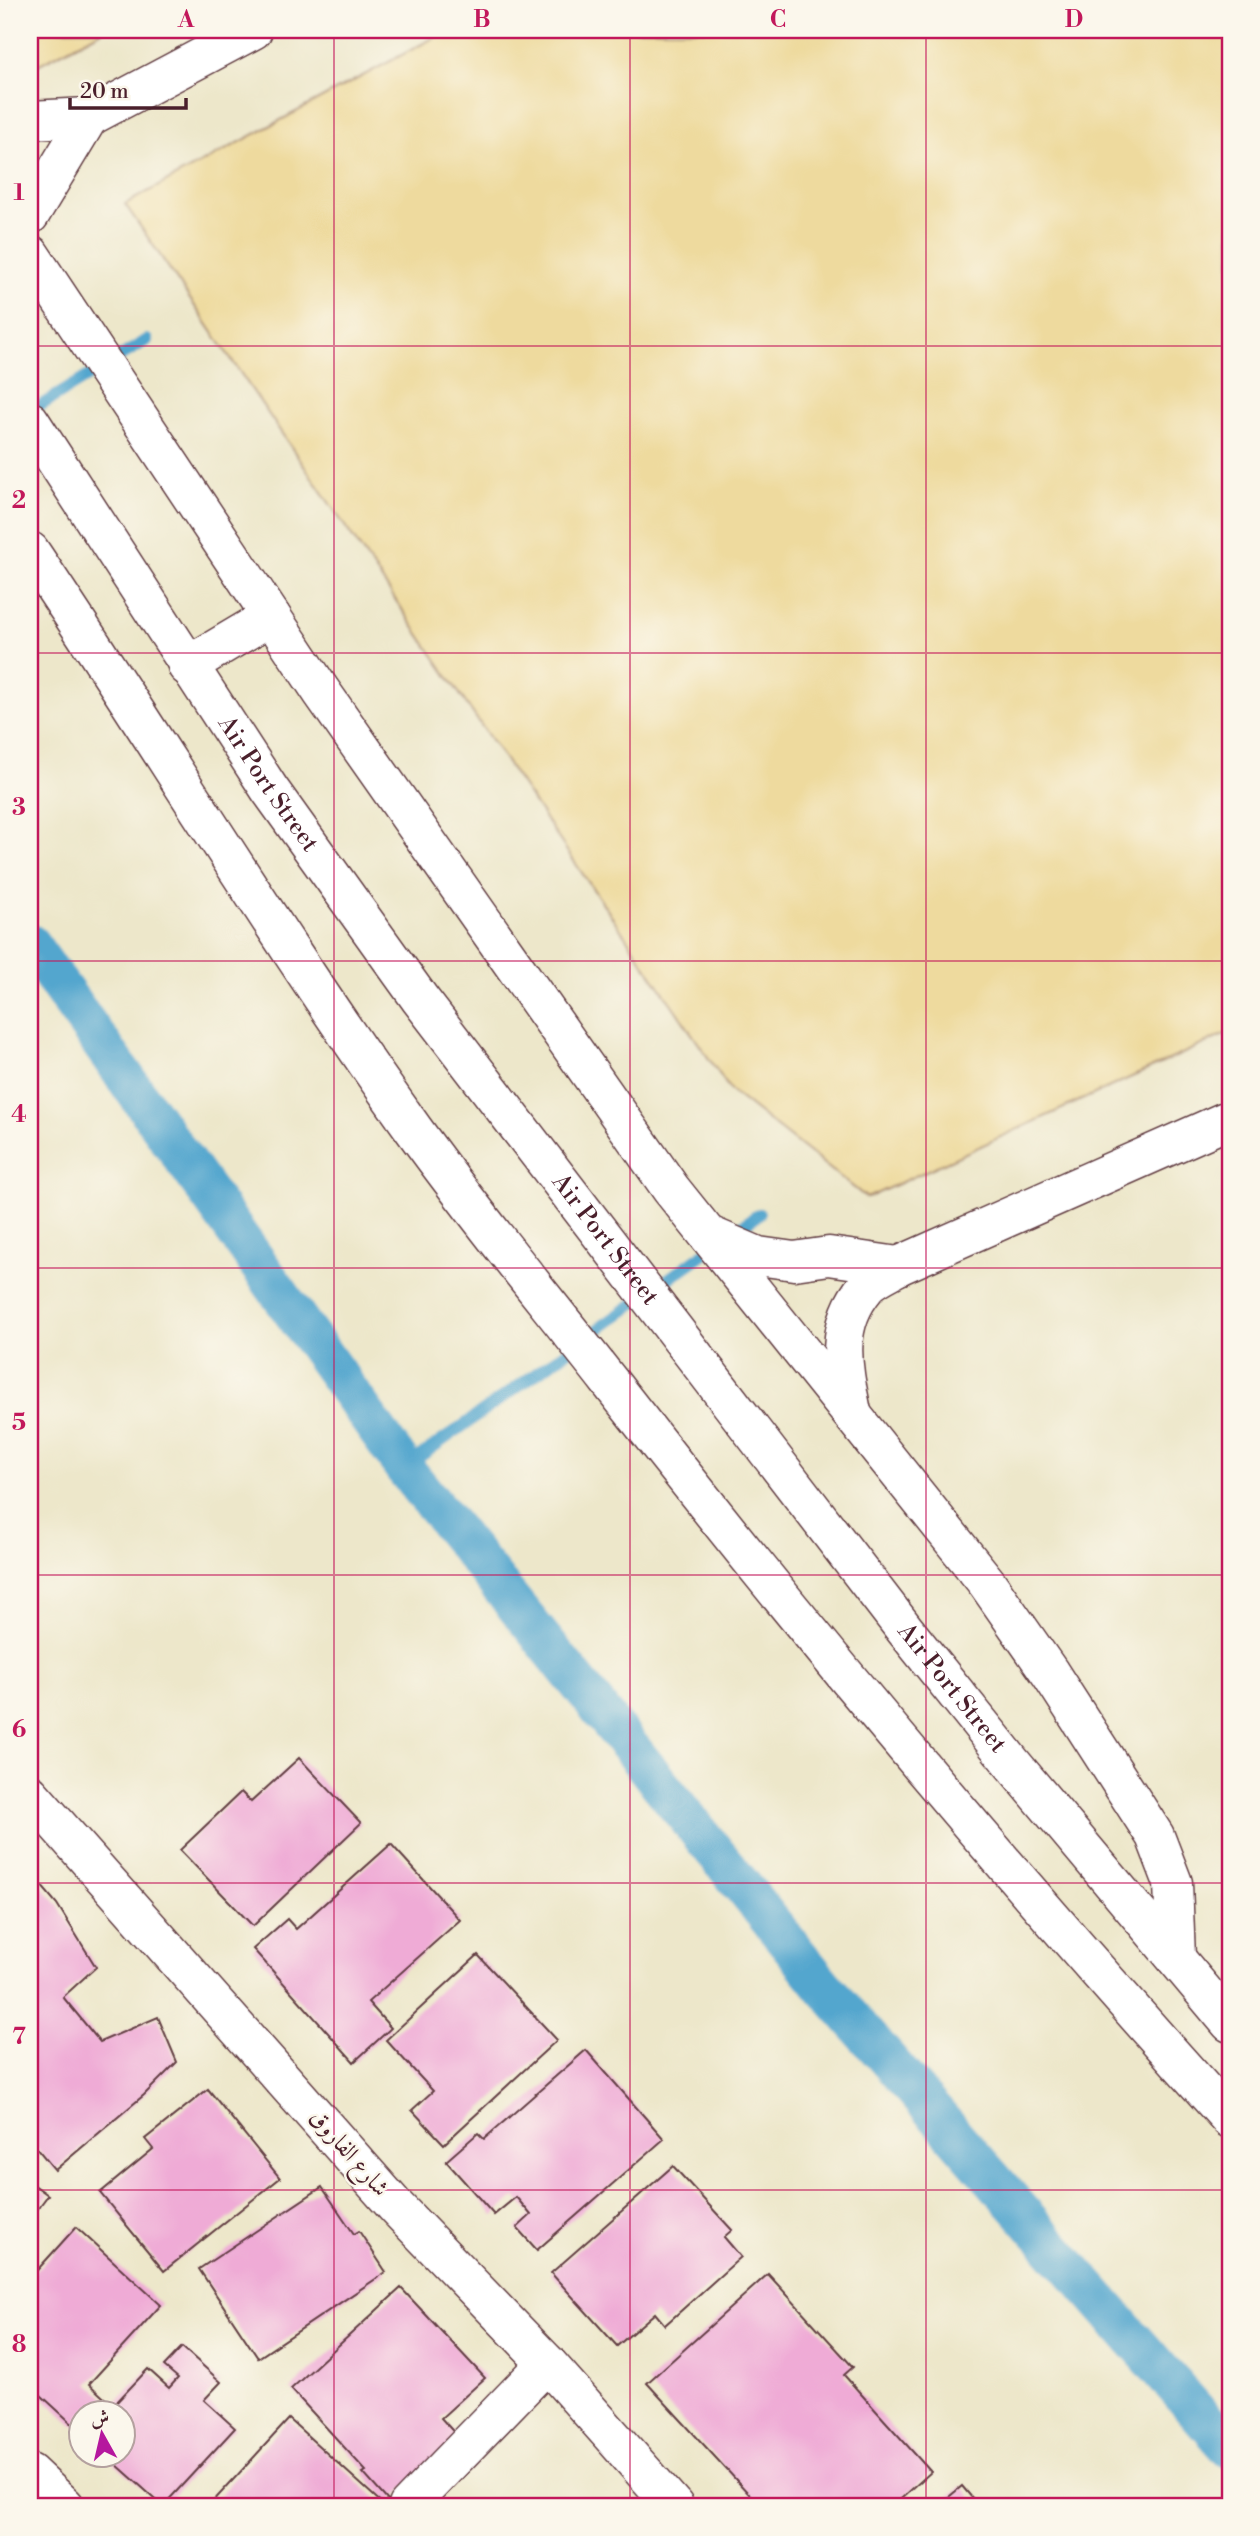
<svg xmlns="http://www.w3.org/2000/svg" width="1260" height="2536" font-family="'Libre Bodoni',Amiri,serif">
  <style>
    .sand { fill: #eeda9e; stroke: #9c7c64; stroke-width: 2 }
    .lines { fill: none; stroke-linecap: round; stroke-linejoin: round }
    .stream { stroke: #53a6ce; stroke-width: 12 }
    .canal { stroke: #53a6ce; stroke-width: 40 }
    .building { fill: #efabd6 }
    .minor-casing { stroke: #623d43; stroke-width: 41 }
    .major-casing { stroke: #623d43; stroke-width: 41 }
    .minor { stroke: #fff; stroke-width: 38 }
    .major { stroke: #fff; stroke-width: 38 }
    .grid { fill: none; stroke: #c2185b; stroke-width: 2; stroke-opacity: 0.55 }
    .labels { text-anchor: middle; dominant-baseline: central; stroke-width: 5; stroke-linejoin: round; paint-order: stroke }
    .street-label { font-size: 24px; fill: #4a1f2b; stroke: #fbf7ec }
    .neatline { fill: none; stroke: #c2185b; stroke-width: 2.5 }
    .grid-label { font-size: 23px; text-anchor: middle; font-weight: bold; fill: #c2185b }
  </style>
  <rect width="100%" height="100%" fill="#fbf7ec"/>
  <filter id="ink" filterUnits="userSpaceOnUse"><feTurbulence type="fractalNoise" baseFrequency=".0143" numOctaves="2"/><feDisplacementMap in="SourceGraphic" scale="14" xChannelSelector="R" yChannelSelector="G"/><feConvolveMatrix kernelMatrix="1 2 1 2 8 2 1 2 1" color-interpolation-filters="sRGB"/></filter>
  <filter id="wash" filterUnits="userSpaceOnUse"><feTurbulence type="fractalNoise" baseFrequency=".00686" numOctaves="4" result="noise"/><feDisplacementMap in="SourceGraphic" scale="28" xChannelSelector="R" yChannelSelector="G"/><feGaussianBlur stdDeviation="1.57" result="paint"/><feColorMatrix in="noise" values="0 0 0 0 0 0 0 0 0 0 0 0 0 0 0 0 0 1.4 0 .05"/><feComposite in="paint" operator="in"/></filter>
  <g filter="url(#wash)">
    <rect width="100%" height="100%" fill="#ede7ca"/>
    <g class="sand">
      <polygon points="30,30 104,30 30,69"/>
      <polygon points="448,30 1230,30 1230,1032 867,1198 731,1091 125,204"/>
    </g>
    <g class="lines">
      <g class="stream">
        <polyline points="30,412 147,340"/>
        <polyline points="728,1236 759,1214"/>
        <polyline points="404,1468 713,1247"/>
      </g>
      <polyline class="canal" points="30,944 404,1468 824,1987 1230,2449"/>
    </g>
    <g id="blocks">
      <g class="building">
        <polygon points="299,1758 361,1823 253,1926 180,1850 241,1792 251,1802"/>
        <polygon points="391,1844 460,1920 368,2002 391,2028 354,2062 253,1949 287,1919 296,1929"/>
        <polygon points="30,1872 57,1904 96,1967 63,1997 100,2042 158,2017 177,2062 144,2095 55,2170 30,2140"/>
        <polygon points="478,1955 557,2040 444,2144 412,2110 433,2091 386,2040"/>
        <polygon points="586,2050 664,2139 537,2250 517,2228 531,2215 516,2197 494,2215 446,2161 478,2133 484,2139"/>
        <polygon points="208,2089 280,2178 164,2271 100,2193 153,2149 145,2139"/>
        <polygon points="673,2166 732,2230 724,2237 741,2257 665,2325 655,2313 617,2346 551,2273"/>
        <polygon points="30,2182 48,2195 30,2219"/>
        <polygon points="322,2187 354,2234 359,2231 386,2272 258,2358 199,2269"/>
        <polygon points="76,2227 161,2305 89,2384 113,2406 148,2369 169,2388 178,2378 164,2366 182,2347 221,2382 204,2400 235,2428 163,2506 107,2456 122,2456 122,2414 80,2414 80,2431 30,2385 30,2278"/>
        <polygon points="768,2274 853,2367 844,2375 931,2472 893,2506 760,2506 647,2383"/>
        <polygon points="401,2288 485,2378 441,2418 459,2438 389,2502 363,2473 366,2471 291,2389"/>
        <polygon points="289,2419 385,2506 209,2506"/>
        <polygon points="962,2486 979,2506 938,2506"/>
      </g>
    </g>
  </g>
  <g filter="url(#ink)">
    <use href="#blocks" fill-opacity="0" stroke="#623d43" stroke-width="2"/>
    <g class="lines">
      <defs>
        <g id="minor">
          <polyline points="30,120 89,117 253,30"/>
          <polyline points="30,215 89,117"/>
          <polyline points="30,254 321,691 671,1189 987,1583 1050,1673 1155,1836 1173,1883 1176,1958"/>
          <polyline points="187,666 271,616"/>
          <polyline points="709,1235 758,1256 794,1261 829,1256 898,1266"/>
          <path d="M852,1412c-9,-44 -19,-86 14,-125 7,-9 22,-15 32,-21l332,-147"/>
          <polyline points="30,2473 65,2506"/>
          <polyline points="408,2506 547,2363"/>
        </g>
        <g id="major">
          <path id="s1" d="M30,421l240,369 150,209 485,631 106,132 219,261"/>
          <path d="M30,551c129,192 249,391 384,579 62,86 130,168 195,251 198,254 405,500 621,738"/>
          <polyline points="30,1794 396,2207 547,2363 674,2506"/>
        </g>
      </defs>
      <use href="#minor" class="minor-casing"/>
      <use href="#major" class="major-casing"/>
      <use href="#minor" class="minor"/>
      <use href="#major" class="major"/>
    </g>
  </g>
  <path class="grid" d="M334,30v2476M630,30v2476M926,30v2476M30,346h1200M30,653h1200M30,961h1200M30,1268h1200M30,1575h1200M30,1883h1200M30,2190h1200"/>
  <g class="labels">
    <g class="street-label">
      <text stroke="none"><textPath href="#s1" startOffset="434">Air Port Street</textPath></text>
      <text stroke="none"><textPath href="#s1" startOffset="1001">Air Port Street</textPath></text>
      <text stroke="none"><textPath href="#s1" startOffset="1568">Air Port Street</textPath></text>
      <text transform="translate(349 2153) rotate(49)">شارع الفاروق</text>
    </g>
  </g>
  <rect width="1260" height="2536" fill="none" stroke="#fbf7ec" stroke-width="77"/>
  <g transform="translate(102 2434) rotate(352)"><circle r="33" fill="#fbf7ec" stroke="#b4a19f" stroke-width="2"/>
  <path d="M0-5L12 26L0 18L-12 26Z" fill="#b5179e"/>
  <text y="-10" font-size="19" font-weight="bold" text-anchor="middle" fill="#4a1f2b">ش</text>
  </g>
  <path d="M70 98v10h116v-10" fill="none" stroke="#4a1f2b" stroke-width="3.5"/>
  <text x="80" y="98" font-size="21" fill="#4a1f2b" stroke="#fbf7ec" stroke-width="5" paint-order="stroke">20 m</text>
  <rect x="38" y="38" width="1184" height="2460" class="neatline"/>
  <g class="grid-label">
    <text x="186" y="27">A</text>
    <text x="482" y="27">B</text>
    <text x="778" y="27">C</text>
    <text x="1074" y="27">D</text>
    <text x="19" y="200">1</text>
    <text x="19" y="508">2</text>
    <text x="19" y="815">3</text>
    <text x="19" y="1122">4</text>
    <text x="19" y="1430">5</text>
    <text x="19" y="1737">6</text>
    <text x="19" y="2044">7</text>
    <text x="19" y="2352">8</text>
  </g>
</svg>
